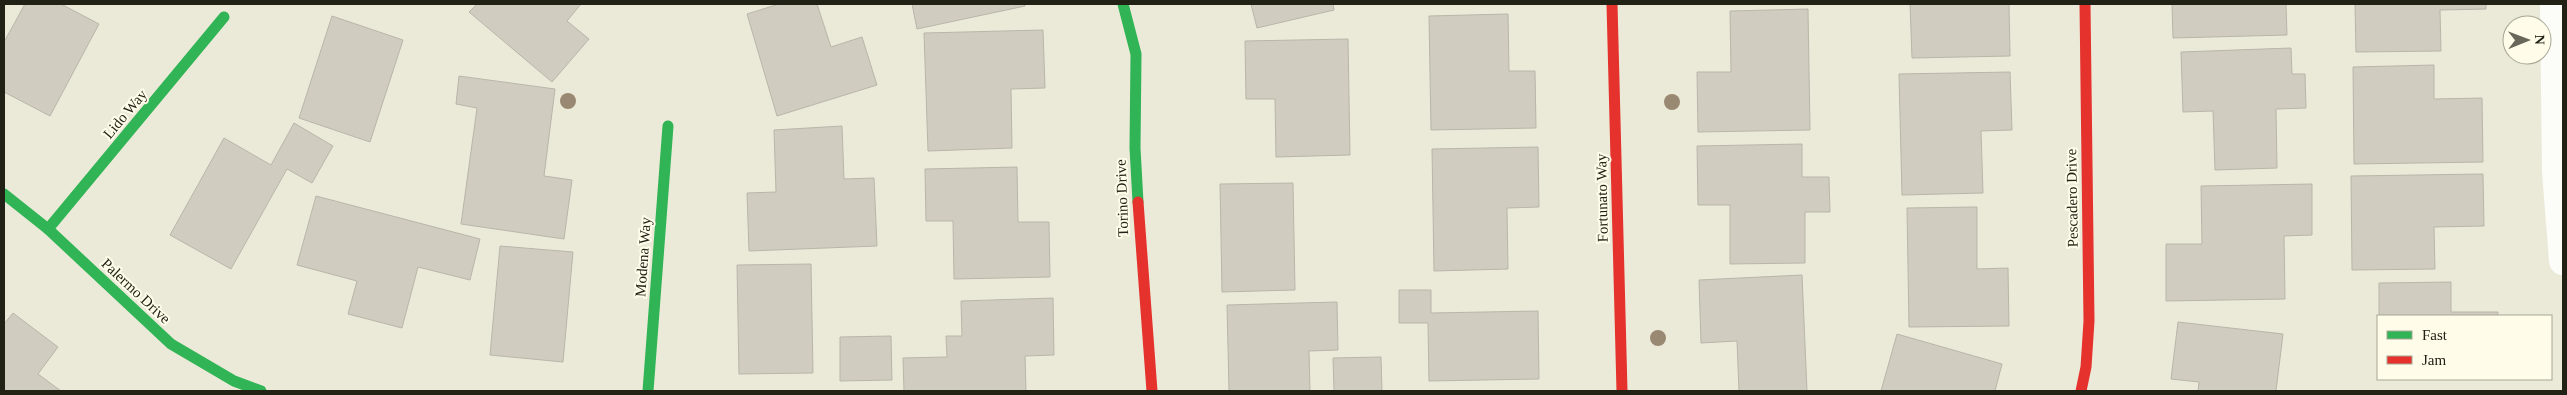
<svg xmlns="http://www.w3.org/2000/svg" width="2567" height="395" font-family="'Times New Roman',serif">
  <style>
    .building { fill: #d0ccc0; stroke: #b9b6a9 }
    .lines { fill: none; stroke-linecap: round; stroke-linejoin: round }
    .street { stroke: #fcfcf9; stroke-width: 28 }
    .fast { stroke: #30b455; stroke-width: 11 }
    .jam { stroke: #e5322d; stroke-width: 11 }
    .tree { fill: #9a8972 }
    .labels { text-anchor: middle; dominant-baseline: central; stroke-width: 4; stroke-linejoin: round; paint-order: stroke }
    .street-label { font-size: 15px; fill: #222115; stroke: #fffdea }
  </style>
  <rect width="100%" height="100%" fill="#ebead9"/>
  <g class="building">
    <polygon points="25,4 61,4 99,24 50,116 4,92 4,42"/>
    <polygon points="477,4 581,4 567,21 589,39 552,82 469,12"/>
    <polygon points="779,4 817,4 831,47 862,37 877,85 777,116 747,14"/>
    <polygon points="912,4 1025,4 1025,6 917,29"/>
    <polygon points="1251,4 1333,4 1334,10 1257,28"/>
    <polygon points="1910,4 2009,4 2010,56 1912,58"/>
    <polygon points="2172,4 2286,4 2287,35 2173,38"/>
    <polygon points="2355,4 2486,4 2486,9 2440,10 2441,51 2356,52"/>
    <polygon points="1808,9 1810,130 1698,132 1697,72 1731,72 1730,11"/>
    <polygon points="1508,14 1509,71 1535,71 1536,128 1431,130 1429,16"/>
    <polygon points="332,16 403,40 370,142 299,118"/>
    <polygon points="1043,30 1045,88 1011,89 1012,148 928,151 924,33"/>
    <polygon points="1348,39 1350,155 1276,157 1275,99 1246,99 1245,41"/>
    <polygon points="2291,48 2292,74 2305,74 2306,108 2276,109 2277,168 2215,170 2213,111 2183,112 2181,52"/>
    <polygon points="2434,65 2434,99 2482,98 2483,162 2354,164 2353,67"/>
    <polygon points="2010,72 2012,130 1981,131 1983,193 1902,195 1899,74"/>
    <polygon points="459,76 555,89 544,176 572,180 564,239 461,224 477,108 456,104"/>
    <polygon points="294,123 333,146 312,183 287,169 231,269 170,235 224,138 271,165"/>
    <polygon points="842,126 844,179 874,178 877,246 749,251 747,193 776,192 774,130"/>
    <polygon points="1802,144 1802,177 1829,177 1830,212 1805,212 1805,263 1730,264 1730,205 1698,205 1697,146"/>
    <polygon points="1538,147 1539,207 1507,208 1508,269 1434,271 1432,149"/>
    <polygon points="1017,167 1018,222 1049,222 1050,277 954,279 953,221 926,221 925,169"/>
    <polygon points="2483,174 2484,226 2434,227 2435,269 2352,270 2351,176"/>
    <polygon points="1293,183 1295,290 1222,292 1220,184"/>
    <polygon points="2312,184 2312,235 2284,236 2285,299 2166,301 2166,244 2202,244 2201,186"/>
    <polygon points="316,196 480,239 470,280 418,267 402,328 348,314 357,281 297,265"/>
    <polygon points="1977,207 1977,269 2008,268 2009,326 1909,327 1907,208"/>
    <polygon points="500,246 573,252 563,362 490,355"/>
    <polygon points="811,264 813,373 739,374 737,265"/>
    <polygon points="1802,275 1807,391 1739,391 1737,341 1701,343 1699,280"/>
    <polygon points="2451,282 2451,312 2498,312 2498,316 2379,316 2379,283"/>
    <polygon points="1399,290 1431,290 1431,313 1538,311 1539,379 1429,381 1428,323 1399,323"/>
    <polygon points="1053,298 1054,355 1025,356 1026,391 904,391 903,358 947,357 946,336 962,336 961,301"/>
    <polygon points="1337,302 1338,350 1309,351 1310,391 1229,391 1227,305"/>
    <polygon points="13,313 58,347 38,374 61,391 4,391 4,324"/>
    <polygon points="2178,322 2283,334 2276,391 2198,391 2199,382 2171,379"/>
    <polygon points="1897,334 2002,364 1995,391 1881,391"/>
    <polygon points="891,336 892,380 840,381 840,337"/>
    <polygon points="1381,357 1382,391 1334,391 1333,358"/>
  </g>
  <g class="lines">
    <polyline class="street" points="2554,4 2556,171 2563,261"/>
    <g class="fast">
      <polyline points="1123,4 1136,54 1135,148 1138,202"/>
      <polyline points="4,194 48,229 171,344 234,381 261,391"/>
      <polyline points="48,229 224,17"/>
      <polyline points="648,391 668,126"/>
    </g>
    <g class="jam">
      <polyline points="1612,4 1622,391"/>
      <polyline points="1138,202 1152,391"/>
      <polyline points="2081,391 2086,367 2089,321 2085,4"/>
    </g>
  </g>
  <g class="tree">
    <circle cx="568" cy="101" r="8"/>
    <circle cx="1672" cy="102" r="8"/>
    <circle cx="1658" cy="338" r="8"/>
  </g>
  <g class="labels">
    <g class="street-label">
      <text transform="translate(125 114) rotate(-50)">Lido Way</text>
      <text transform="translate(1122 198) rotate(-92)">Torino Drive</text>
      <text transform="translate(1602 198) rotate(-91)">Fortunato Way</text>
      <text transform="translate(2072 198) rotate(-91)">Pescadero Drive</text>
      <text transform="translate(643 257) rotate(-86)">Modena Way</text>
      <text transform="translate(136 291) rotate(43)">Palermo Drive</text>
    </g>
  </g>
  <rect width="2567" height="395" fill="none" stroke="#222115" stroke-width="10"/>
  <rect x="2377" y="315" width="175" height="65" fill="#fffdea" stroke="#a7a595"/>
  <rect x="2387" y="331" width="25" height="8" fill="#30b455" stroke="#a7a595"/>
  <text x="2422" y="340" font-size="15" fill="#222115">Fast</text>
  <rect x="2387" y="356" width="25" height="8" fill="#e5322d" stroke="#a7a595"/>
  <text x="2422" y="365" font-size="15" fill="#222115">Jam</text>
  <g transform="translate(2527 40) rotate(89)"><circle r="24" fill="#fffdea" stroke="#a7a595"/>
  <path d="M0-4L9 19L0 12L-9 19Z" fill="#68675a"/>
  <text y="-8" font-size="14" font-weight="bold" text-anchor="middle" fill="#222115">N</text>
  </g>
</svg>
